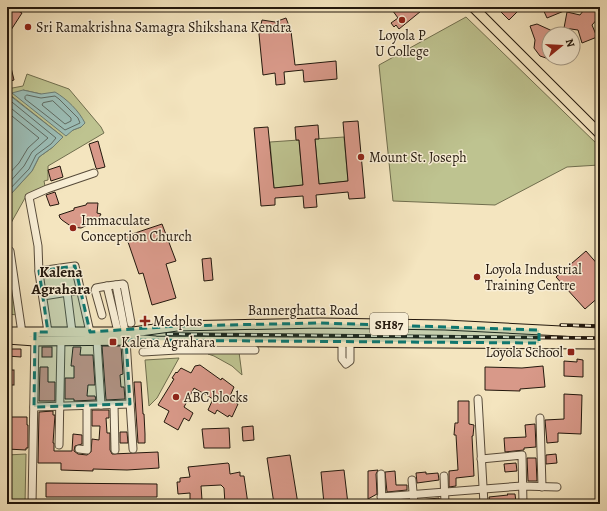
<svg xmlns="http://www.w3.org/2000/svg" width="607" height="511" font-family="Alegreya,serif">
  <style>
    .green { fill: #bec390; stroke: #706e4e; fill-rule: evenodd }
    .water { fill: #9cbeb7; stroke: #6c7c73 }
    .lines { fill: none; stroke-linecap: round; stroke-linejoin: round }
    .shore { stroke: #606b62; stroke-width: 1 }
    .building { fill: #d89989; stroke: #23180d }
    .minor-casing { stroke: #574b3a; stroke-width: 9 }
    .major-casing { stroke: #23180d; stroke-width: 11 }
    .minor { stroke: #f8eed5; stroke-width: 7 }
    .major { stroke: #f4e5bf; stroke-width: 9 }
    .rail-casing { stroke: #23180d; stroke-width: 3.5 }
    .rail { stroke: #f8eed5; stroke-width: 2; stroke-dasharray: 6; stroke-linecap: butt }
    .marked { fill: #0f766e; fill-opacity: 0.2; stroke: #0f766e; stroke-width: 3; stroke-dasharray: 8 5; stroke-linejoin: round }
    .poi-dot { fill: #8f2418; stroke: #f8eed5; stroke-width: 1.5 }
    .labels { text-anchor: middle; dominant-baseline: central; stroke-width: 3; stroke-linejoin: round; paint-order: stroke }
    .shield { fill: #f8eed5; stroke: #635849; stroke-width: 1 }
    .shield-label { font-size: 13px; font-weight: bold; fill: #23180d }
    .poi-label { font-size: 14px; fill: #23180d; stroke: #f8eed5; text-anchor: start }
    .street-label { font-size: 14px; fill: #23180d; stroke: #f8eed5 }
    .neighbourhood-label { font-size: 15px; font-weight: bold; fill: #23180d; stroke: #f8eed5 }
  </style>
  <rect width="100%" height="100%" fill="#f4e5bf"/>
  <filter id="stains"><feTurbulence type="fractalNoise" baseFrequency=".005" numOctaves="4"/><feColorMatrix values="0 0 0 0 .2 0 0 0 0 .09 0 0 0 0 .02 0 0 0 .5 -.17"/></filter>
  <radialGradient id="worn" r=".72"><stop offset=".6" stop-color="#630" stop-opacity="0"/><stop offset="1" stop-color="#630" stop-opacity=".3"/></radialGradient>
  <g class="green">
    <polygon points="466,17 598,145 599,165 567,167 495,205 393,201 379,65"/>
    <path d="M27,74l42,15 32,38 3,6 -56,33v14l-4,1 1,5 -20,12 -14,25 -4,27 11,65 -11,-1v-15l2,-1 -2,-8v-89l3,-6 22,-24 7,-14 14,-10 10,-10 -54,-43 -2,1v-6l16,-3zM23,90l18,4 40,33 -8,3z"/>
    <polygon points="344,137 348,181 319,184 315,139"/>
    <polygon points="299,140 303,185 274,188 270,142"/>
    <polygon points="239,352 242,375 232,366 214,356 208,354"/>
    <polygon points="179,358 157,398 149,406 145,360"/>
    <polygon points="26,454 25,504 7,504 7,455"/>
  </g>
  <g class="water">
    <path d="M23,90l18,4 14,-2c12,7 24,19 30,31l-4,4 -8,3 -7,6 -54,-43z"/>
    <polygon points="8,94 63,137 53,147 39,157 32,171 10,195 7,201 7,95"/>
  </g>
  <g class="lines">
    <g class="shore">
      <polygon points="27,95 41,98 55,96 59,99 78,118 80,123 65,130 25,99 25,97"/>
      <polyline points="7,98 56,138 51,144 36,155 29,169 7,192"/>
      <polygon points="53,101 71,118 71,121 65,124 42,105 43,103"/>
      <polyline points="7,105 48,138 32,152 24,166 7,185"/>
      <polyline points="7,112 39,138 28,148 19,163 7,176"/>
    </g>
  </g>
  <g class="building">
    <polygon points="7,7 11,7 22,13 11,30 7,28"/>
    <polygon points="390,7 426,7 399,29 396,25 394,27 391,23 398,18"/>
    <polygon points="496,7 522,7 509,20"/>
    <polygon points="542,7 563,7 564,11 547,18"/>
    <polygon points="586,7 592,7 600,13 600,16 592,25 597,37 582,43 578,30 564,28 567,12 580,15"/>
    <polygon points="286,18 291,31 295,65 336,61 337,79 304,82 303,70 284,72 285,84 276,85 275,73 263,75 259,34 262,20 275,22"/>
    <polygon points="537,24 559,34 549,34 549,59 540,56 534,48 535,40 530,26"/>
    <polygon points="9,59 14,80 7,82 7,60"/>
    <polygon points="358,121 365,198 349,199 348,192 316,195 317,207 304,208 303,196 275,198 275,205 261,206 254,128 268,127 274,188 303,185 299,140 296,140 295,127 318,125 319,139 315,139 319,184 348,181 343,122"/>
    <polygon points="98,141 105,167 97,169 96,168 89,144"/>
    <polygon points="60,166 63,177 51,181 48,170"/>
    <polygon points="55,192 59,204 50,206 46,195"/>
    <polygon points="87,203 98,203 97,213 101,214 97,221 92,224 92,223 81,228 72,227 62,220 60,218 59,215 74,210 74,208 86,205"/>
    <polygon points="162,224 176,261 166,264 176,298 152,305 143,273 139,274 126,236"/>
    <polygon points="586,251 600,267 600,296 585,309 556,277"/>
    <polygon points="211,258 213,280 204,281 202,259"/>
    <polygon points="102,346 121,346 123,374 120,375 121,387 124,387 125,399 106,400"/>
    <rect x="42" y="347" width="10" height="10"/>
    <polygon points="73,347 81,347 80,355 93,355 95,385 88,385 87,396 95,396 96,400 74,401 74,399 65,399 65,378 74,378 74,366 71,366"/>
    <polygon points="7,349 21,349 21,357 7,356"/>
    <polygon points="577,359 583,360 583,377 564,376 564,361 577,362"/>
    <polygon points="200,365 221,380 222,378 234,387 230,396 237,401 236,403 238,404 232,417 229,415 228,417 217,410 215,414 208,410 213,399 194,388 184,407 193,413 189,421 184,418 178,430 164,422 169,411 158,405 174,379 172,378 176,372 177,373 181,368 191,373 195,366"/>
    <polygon points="543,366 545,387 520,389 520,391 485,390 485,367 522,368"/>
    <polygon points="40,367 48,367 48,382 55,382 55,401 39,401"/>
    <rect x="7" y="370" width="7" height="15"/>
    <polygon points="134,382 141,382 143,414 144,414 145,434 145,443 138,443"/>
    <polygon points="564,394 582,395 581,434 558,433 558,442 547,443 545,420 564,419"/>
    <polygon points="458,401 469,401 469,424 474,425 473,436 472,436 474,476 456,478 456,486 449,487 449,471 458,470 456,435 454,435 455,423 458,423"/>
    <polygon points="92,410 109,410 109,418 106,418 107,433 110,433 110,450 112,454 158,452 159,468 127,470 93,469 93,471 61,470 61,463 38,463 39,412 53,411 53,415 55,415 53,443 54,443 54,451 72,451 73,434 82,435 82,444 75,446 74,451 78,454 87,455 91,452 92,439 99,440 100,426 92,426"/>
    <polygon points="9,417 27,417 27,425 28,425 28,448 26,448 26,450 7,449 8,427 7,427 7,421 9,421"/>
    <polygon points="535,424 536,447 524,448 524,450 505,452 504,438 526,437 525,425"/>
    <polygon points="253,426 254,440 243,441 242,427"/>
    <polygon points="229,428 230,448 204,448 202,429"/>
    <polygon points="120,432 127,432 128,443 120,443"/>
    <polygon points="556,454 557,463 546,464 546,455"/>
    <polygon points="290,455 298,504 274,504 267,458"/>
    <polygon points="527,458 536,458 537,481 528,481"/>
    <polygon points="228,463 229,464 230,474 240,472 240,476 244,476 248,504 225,504 224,488 221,485 201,486 202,500 190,500 190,493 178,494 177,482 180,482 180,478 190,477 188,467"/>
    <polygon points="516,463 517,471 505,472 504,464"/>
    <polygon points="344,470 348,504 324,504 321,472"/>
    <polygon points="378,470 376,474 377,494 368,499 368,471"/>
    <polygon points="395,471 396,485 407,485 407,490 387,492 385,472"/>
    <polygon points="426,472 426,474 438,473 439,480 417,483 416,473"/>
    <polygon points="46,483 157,484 157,497 46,497"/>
    <polygon points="507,494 515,494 516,502 505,502 505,504 490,504 489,497 508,495"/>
    <polygon points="439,498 440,504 419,504 419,500"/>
  </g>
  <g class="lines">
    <defs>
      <g id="minor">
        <polyline points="10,251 22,333"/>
        <polyline points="39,271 75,266 90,332"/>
        <polyline points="116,285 125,332"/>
        <polyline points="107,286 123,284 124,285 131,323"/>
        <polyline points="67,292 72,332"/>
        <polyline points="43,296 81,290"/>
        <polyline points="102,315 95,290 96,288 107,286 118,332"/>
        <polyline points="48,332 39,273 38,246 29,197 47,189 94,173"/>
        <polyline points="126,340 133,449"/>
        <polyline points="97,341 101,405"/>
        <polyline points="342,342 342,359 346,364 350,361 350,342"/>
        <polyline points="143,352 177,350 255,350"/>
        <polyline points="478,399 484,504"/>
        <polyline points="114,405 115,450"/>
        <polyline points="34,407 130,404"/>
        <polyline points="540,418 542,487"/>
        <polyline points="59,445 61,341"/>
        <polyline points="79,449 87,450 87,406"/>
        <polyline points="481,459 522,455 523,504"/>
        <polyline points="381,474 382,504"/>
        <polyline points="444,476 445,504"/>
        <polyline points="412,480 414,504"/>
        <polyline points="381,497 522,486 557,487"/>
        <polyline points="32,504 35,336"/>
      </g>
      <g id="major">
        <polyline points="473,7 600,134"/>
        <polyline points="7,332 133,332 177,326 320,323 445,325 600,333"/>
        <polyline points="7,339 35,341 143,340 156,341 600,344"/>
      </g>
    </defs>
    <use href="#minor" class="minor-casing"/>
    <use href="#major" class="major-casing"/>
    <use href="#minor" class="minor"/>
    <use href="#major" class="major"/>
    <defs>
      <g id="rail">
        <polyline points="561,325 600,326"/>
        <polyline points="167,334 600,338"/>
      </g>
    </defs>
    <use href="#rail" class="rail-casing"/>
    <use href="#rail" class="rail"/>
  </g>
  <path class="marked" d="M75,266l15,66 87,-6 143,-3 219,7v13l-413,-3 4,64 -96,3 1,-75h13l-9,-61z"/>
  <g class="poi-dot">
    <circle cx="402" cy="20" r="4"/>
    <circle cx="28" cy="27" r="4"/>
    <circle cx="361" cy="157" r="4"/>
    <circle cx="73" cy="228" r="4"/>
    <circle cx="477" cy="277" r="4"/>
    <path d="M143 315h4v4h4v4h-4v4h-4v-4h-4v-4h4z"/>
    <rect x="109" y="338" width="8" height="8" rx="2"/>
    <rect x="567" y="348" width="8" height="8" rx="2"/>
    <circle cx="176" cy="397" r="4"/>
  </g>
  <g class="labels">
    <rect class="shield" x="370" y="313" width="38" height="22" rx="3"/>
    <g class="shield-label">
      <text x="389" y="324">SH87</text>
    </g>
    <g class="poi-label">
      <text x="36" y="27">Sri Ramakrishna Samagra Shikshana Kendra</text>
      <text x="402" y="35" text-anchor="middle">Loyola P<tspan x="402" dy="16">U College</tspan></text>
      <text x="369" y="157">Mount St. Joseph</text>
      <text x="81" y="220">Immaculate<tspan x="81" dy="16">Conception Church</tspan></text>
      <text x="485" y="269">Loyola Industrial<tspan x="485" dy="16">Training Centre</tspan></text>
      <text x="153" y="321">Medplus</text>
      <text x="121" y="342">Kalena Agrahara</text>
      <text x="563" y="352" text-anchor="end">Loyola School</text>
      <text x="184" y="397">ABC blocks</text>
    </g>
    <g class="street-label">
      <text x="303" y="310">Bannerghatta Road</text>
    </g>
    <g class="neighbourhood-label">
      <text x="61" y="272">Kalena<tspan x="61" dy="17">Agrahara</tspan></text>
    </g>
  </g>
  <rect width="607" height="511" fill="none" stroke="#f4e5bf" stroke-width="24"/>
  <rect x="8" y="8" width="591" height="495" fill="none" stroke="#23180d" stroke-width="2"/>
  <rect x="12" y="12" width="583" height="487" fill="none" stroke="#23180d"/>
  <g transform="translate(561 46) rotate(72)"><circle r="19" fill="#f8eed5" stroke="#a39885"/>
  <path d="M0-3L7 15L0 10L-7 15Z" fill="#8f2418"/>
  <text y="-6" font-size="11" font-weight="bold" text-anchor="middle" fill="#23180d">N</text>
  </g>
  <rect width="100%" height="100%" filter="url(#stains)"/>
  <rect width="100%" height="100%" fill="url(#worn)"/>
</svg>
